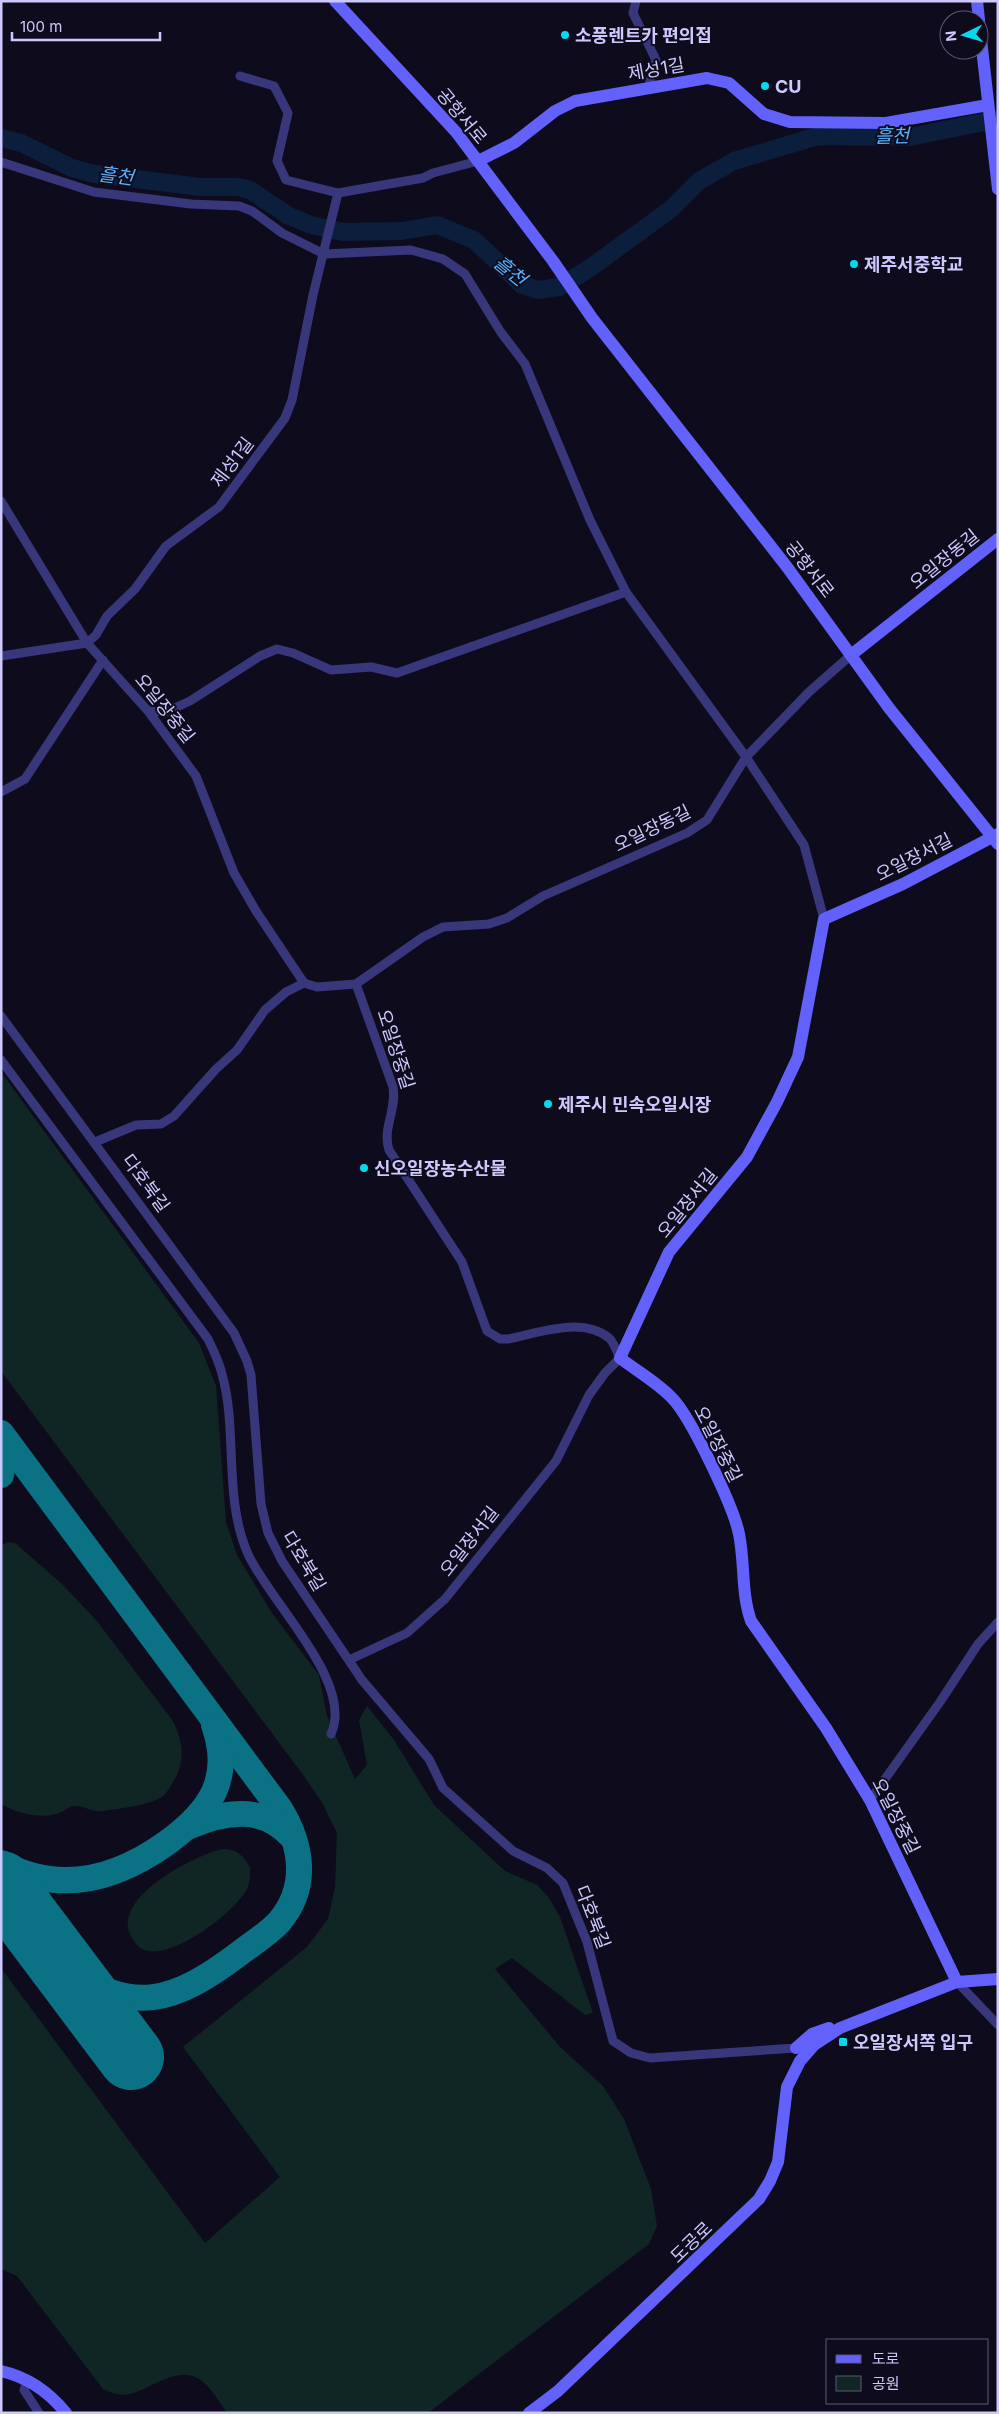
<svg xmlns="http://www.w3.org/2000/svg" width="999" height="2414" font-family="Inter,'Noto Sans KR',sans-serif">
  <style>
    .green { fill: #0f2625 }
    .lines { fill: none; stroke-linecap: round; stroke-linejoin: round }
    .river { stroke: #0b1e3c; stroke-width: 18 }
    .taxiway { stroke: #0a7284; stroke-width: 26 }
    .runway { stroke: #0a7284; stroke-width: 66 }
    .street { stroke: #39377b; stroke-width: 9 }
    .secondary { stroke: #6361fc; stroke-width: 12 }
    .poi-dot { fill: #05d9ed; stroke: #0e0c1c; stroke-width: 2 }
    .labels { text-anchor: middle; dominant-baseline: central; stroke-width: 4; stroke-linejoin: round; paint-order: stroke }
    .poi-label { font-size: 18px; font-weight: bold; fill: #cdc8fe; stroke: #0e0c1c; text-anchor: start }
    .street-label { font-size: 18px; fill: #cdc8fe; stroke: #0e0c1c }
    .water-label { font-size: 19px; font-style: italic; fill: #58b2fc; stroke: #0e0c1c }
  </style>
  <rect width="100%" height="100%" fill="#0e0c1c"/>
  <g class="green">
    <path d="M1,1072l198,271 17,43 10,136 11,33 35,58 47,62 8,41 28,63 12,-14 -8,-45 8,-14 27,34 40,65 71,66 32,14 12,13 11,19 33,96 -8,2 -73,-57 -17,11 65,78 43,39 21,33 27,70 6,37 -8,18 -221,169h-201c-7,-10 -15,-24 -24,-31 -24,-20 -51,8 -74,12 -10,2 -17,-1 -26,-5l-86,-113 -16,-7v-301l204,275 75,-66 -97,-130 124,-100 21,-28 7,-31 2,-55 -14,-29 -19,-28 -303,-405z"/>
    <path d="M9,1542l6,1 47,41 34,36 77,101c10,21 13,40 0,61 -3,5 -6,11 -11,15 -13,8 -48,13 -63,14 -9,0 -17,-6 -26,-5 -5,1 -11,7 -17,8 -18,5 -39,-1 -55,-10v-259z"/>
    <path d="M222,1849c14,0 22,6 28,19 0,6 0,13 -2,19 -11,24 -75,73 -103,63 -7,-2 -12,-9 -15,-16 -16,-38 64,-78 92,-85z"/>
  </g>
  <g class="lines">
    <polyline class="river" points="1,138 21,143 72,168 95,174 201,187 238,187 250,190 289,216 311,225 343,232 402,231 437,225 474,240 522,285 538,290 559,287 590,268 671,209 699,181 734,161 818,136 910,137 998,119"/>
    <g class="taxiway">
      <path d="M1,1433l279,376c22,36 29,78 -1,113 -11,12 -26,21 -39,31 -65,49 -108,65 -178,11"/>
      <polyline points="1,1436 4,1456 1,1475"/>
      <path d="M190,1826c36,-15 74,-21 102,11"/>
      <path d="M1,1863c59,32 116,16 167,-21 42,-31 65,-63 46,-117"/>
    </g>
    <polyline class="runway" points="1,1884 131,2057"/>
    <g class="street">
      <polyline points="636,1 633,13 656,60 648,89"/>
      <polyline points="240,76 274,86 288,113 277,161 286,180 338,193 423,178 433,173 478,161"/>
      <polyline points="1,162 94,192 191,204 239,206 252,211 282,233 324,254 411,250 443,259 465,274 500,331 525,364 590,520 626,592 746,757 804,845 824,919"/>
      <polyline points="1,501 87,643 148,711 196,776 234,873 256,911 304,983 317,987 356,984"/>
      <polyline points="1,656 87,643 96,635 107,616 135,589 166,546 219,507 285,418 292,400 313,295 338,193"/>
      <polyline points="148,711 166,712 190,701 260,656 277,649 293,653 331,670 371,667 397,673 626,592"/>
      <polyline points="1,792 25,779 103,660"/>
      <polyline points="356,984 423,937 443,927 489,924 507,918 543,896 687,833 707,820 746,757 809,692 851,655"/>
      <polyline points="1,1016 234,1333 247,1361 251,1375 261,1504 268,1533 282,1561 362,1680 429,1759 443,1788 513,1851 547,1868 563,1883 587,1942 613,2041 631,2053 650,2058 796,2048 801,2051"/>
      <path d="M1,1060l207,279c5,11 11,22 14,35 16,56 1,124 26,180 20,46 107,128 83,180"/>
      <polyline points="95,1142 136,1125 161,1124 174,1116 216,1069 237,1050 265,1010 286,992 304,983"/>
      <path d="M349,1660l58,-27 38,-34 111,-138 33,-66 16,-22 15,-15c-3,-5 -6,-16 -11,-20 -27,-22 -71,-5 -101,1h-8l-13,-8 -25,-69 -73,-112c-7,-22 8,-40 4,-63l-37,-103"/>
      <polyline points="870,1800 940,1702 978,1644 998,1622"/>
      <polyline points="957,1982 998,2025"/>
      <polyline points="27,2380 24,2390 39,2413"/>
    </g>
    <g class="secondary">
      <polyline points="335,1 456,132 553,261 592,318 787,567 889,708 998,844"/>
      <polyline points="977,1 979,20"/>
      <polyline points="979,22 998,189"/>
      <polyline points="478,161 514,143 555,111 575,101 707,78 729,83 764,114 790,122 886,123 988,105"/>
      <polyline points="851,655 998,539"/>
      <path d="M957,1982l-87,-182 -44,-72 -75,-107c-10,-28 -6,-58 -12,-87 -5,-26 -48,-117 -67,-136 -14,-15 -35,-27 -52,-40l49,-106 78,-95 30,-55 21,-45 26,-138 79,-35 95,-50"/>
      <polyline points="796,2048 812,2034 829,2028"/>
      <path d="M1,2371c27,6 48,21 65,42"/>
      <polyline points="529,2413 558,2391 759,2199 770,2181 778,2162 787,2087 800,2061 814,2045 840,2028 957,1982 998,1979"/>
    </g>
  </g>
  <g class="poi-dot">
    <circle cx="565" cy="35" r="5"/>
    <circle cx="765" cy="86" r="5"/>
    <circle cx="854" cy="264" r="5"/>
    <circle cx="548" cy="1104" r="5"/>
    <circle cx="364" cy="1168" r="5"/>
    <rect x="838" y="2037" width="10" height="10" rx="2.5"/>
  </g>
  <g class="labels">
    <g class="poi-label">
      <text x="575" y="35">소풍렌트카 편의접</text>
      <text x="775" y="86">CU</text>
      <text x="864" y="264">제주서중학교</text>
      <text x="558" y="1104">제주시 민속오일시장</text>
      <text x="374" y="1168">신오일장농수산물</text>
      <text x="853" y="2042">오일장서쪽 입구</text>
    </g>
    <g class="street-label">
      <text transform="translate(656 69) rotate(-10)">제성1길</text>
      <text transform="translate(462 116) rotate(50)">공항서로</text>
      <text transform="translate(232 462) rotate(-53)">제성1길</text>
      <text transform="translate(944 559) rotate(-39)">오일장동길</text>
      <text transform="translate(810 569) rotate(52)">공항서로</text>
      <text transform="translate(165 708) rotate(51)">오일장중길</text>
      <text transform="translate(652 828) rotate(-26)">오일장동길</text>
      <text transform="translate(914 857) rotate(-27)">오일장서길</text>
      <text transform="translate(396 1049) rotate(72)">오일장중길</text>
      <text transform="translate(146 1183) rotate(54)">다호북길</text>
      <text transform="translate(687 1203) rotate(-51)">오일장서길</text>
      <text transform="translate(718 1444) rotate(63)">오일장중길</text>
      <text transform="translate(469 1541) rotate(-52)">오일장서길</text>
      <text transform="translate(304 1561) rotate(59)">다호북길</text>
      <text transform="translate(896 1816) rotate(63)">오일장중길</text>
      <text transform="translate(593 1917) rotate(69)">다호북길</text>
      <text transform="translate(691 2242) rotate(-44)">도공로</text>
    </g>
    <g class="water-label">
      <text transform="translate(892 136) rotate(-1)">흘천</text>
      <text transform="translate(116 176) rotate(7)">흘천</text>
      <text transform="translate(510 271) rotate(39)">흘천</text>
    </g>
  </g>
  <rect width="999" height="2414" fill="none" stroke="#cdc8fe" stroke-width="5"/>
  <rect x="826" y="2339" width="162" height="65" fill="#0e0c1c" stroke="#5a5776"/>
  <rect x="836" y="2355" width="25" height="8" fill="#6361fc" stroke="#5a5776"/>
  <text x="872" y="2364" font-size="15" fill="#cdc8fe">도로</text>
  <rect x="836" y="2376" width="25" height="15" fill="#0f2625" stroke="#5a5776"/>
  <text x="872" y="2389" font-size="15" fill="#cdc8fe">공원</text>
  <g transform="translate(964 35) rotate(265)"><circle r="24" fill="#0e0c1c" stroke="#5a5776"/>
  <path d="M0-4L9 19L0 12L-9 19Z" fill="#05d9ed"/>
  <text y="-8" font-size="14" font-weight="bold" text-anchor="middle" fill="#cdc8fe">N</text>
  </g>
  <path d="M12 32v8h148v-8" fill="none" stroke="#cdc8fe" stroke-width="2.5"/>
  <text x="20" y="32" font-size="15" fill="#cdc8fe" stroke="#0e0c1c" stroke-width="4" paint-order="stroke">100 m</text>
</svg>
